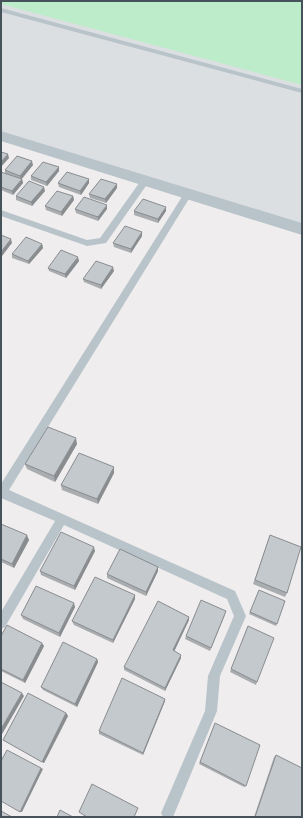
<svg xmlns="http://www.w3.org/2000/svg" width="303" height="818" viewBox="0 0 303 818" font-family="'Fira Sans Condensed',sans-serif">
	<rect width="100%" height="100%" fill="#f0edee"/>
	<!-- airport -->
	<path fill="#dcdfe2" d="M1,1H302V223L1,131Z"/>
	<!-- green -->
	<path fill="#bdecca" d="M1,1H302V85L1,4Z"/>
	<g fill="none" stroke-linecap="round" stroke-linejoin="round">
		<!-- lane -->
		<g fill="#b9c4ca" fill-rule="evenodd">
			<path d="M1,8L302,89V93L1,12Z"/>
			<path d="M145,178L148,179V183L106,243L87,246L1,216V210L87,240L100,238L142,179Z"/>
			<path d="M188,191L192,194L9,490L235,591L246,616L220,676L217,711L173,817H163L161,813L205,711L208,676L234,616L227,599L64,525L5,627L1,629V612L55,521L1,498V484L185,192Z"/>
		</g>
		<!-- street -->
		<path fill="#b9c4ca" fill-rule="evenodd" d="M1,131L302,223V235L1,141Z"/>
	</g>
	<!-- wall -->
	<g fill="#a9adb0">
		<path d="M33,165L21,179H22L23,183L13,195L1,190V172L5,174V170Z"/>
		<path d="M59,167V171L47,186L31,180V176Z"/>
		<path d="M89,179V183L81,195L59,187L58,183Z"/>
		<path d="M117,184V188L106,203L90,198L89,194Z"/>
		<path d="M45,191L32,206L16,200V196Z"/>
		<path d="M73,196L74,200L62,216L46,210L45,206Z"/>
		<path d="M75,209H107L98,221L76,213Z"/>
		<path d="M134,211H166L158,223L134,215Z"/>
		<path d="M142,232V236L131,253L114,247L113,243Z"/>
		<path d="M42,244L43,248L29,264L12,258V254Z"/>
		<path d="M79,261L66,278L49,271L48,268Z"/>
		<path d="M114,271L101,289L84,282L83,279Z"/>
		<path d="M77,444L55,482L27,469L25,464Z"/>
		<path d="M114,473L98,504L62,490L61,485Z"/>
		<path d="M1,524L29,540L14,568L1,562Z"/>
		<path d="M270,535L287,593L285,597L253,584Z"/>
		<path d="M95,551L75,590L41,575L40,571Z"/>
		<path d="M158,567V571L146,596L107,578V574Z"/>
		<path d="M259,590L277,624L276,626L249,614Z"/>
		<path d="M135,595V599L113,643L74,625L72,621Z"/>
		<path d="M75,607L60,637L23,619L21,615Z"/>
		<path d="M225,615L210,651L185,639L186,636Z"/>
		<path d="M189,617V620L174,651L181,655V658L165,691L124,670V667Z"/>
		<path d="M248,626L257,682L256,685L230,672Z"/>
		<path d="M1,636L44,646L25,683L1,671Z"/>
		<path d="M97,659L98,662L77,707L43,690L41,687Z"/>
		<path d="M165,699V701L143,755L99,734V731Z"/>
		<path d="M66,713L68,716L44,763L3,740Z"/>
		<path d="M215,723L246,786L244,787L199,764Z"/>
		<path d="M276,755L302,817H254L274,757Z"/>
	</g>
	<!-- shaded-wall -->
	<g fill="#898d90">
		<path d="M8,154L9,158L1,167V162Z"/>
		<path d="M32,161L33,165L21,180L20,176Z"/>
		<path d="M59,167V171L47,186L46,182Z"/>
		<path d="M22,179L23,183L13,195L12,191Z"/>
		<path d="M89,179V183L81,195L80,191Z"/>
		<path d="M117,184V188L106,203L105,199Z"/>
		<path d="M44,187L45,191L32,206L31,202Z"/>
		<path d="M73,196L74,200L62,216L61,212Z"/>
		<path d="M107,205V209L98,221V217Z"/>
		<path d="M166,207V211L158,223V219Z"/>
		<path d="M142,232V236L131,253V249Z"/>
		<path d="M11,239L12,243L2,256L1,252Z"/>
		<path d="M42,244L43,248L29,264L28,261Z"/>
		<path d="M78,257L79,261L66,278L65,274Z"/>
		<path d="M113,267L114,271L101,289V285Z"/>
		<path d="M76,438L77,444L55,482L54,476Z"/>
		<path d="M114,467V473L98,504L97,499Z"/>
		<path d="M27,535L29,540L14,568L12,564Z"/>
		<path d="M94,547L95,551L75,590L74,586Z"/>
		<path d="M158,567V571L146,596V592Z"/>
		<path d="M135,595V599L113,643V640Z"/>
		<path d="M74,603L75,607L60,637L59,633Z"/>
		<path d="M189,617V620L173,654V650Z"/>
		<path d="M42,643L44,646L25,683L23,680Z"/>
		<path d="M181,655V658L165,691V688Z"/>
		<path d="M97,659L98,662L77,707L75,704Z"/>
		<path d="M22,693L24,696L1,736V729Z"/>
		<path d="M165,699V701L143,755V753Z"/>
		<path d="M66,713L68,716L44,763L42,762Z"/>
		<path d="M41,768L43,769L22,812H20Z"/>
	</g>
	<!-- building -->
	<g fill="#c4c9cd" stroke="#898d90">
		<path d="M1,152L8,154L1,162Z"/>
		<path d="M17,156L32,161L20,176L5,170Z"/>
		<path d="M43,162L59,167L46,182L31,176Z"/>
		<path d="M1,172L22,179L12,191L1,187Z"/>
		<path d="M67,172L89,179L80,191L58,183Z"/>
		<path d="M101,179L117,184L105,199L89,194Z"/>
		<path d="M29,181L44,187L31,202L16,196Z"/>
		<path d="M57,191L73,196L61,212L45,206Z"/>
		<path d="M84,197L107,205L98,217L75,209Z"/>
		<path d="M143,199L166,207L158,219L134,211Z"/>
		<path d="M125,226L142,232L131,249L113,243Z"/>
		<path d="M1,235L11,239L1,252Z"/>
		<path d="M26,237L42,244L28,261L12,254Z"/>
		<path d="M61,250L78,257L65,274L48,268Z"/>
		<path d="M96,261L113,267L101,285L83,279Z"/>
		<path d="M48,427L76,438L54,476L25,464Z"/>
		<path d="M79,453L114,467L97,499L61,485Z"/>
		<path d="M1,524L27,535L12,564L1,559Z"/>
		<path d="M61,532L94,547L74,586L40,571Z"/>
		<path d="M270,535L301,547L287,593L255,580Z"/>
		<path d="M120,549L158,567L146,592L107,574Z"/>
		<path d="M95,577L135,595L113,640L72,621Z"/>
		<path d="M36,586L74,603L59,633L21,615Z"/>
		<path d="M259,590L285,601L277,624L250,612Z"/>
		<path d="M201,600L226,611L211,648L186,636Z"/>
		<path d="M158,601L189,617L173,650L181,655L165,688L124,667Z"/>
		<path d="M7,625L42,643L23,680L1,669V636Z"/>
		<path d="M248,626L274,638L257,682L231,669Z"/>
		<path d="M63,642L97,659L75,704L41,687Z"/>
		<path d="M122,678L165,699L143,753L99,731Z"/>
		<path d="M1,682L22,693L1,729Z"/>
		<path d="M28,693L66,713L42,762L3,740Z"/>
		<path d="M215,723L260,745L246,786L200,762Z"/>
		<path d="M7,750L41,768L20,812L1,801V761Z"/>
		<path d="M276,755L302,768V817H255Z"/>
		<path d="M92,784L138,808L134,817H87L79,812Z"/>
		<path d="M60,810L73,817H57Z"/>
		<path d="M1,811L12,817H1Z"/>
	</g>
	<!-- border -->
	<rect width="303" height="818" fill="none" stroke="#46535a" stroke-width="4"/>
</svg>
